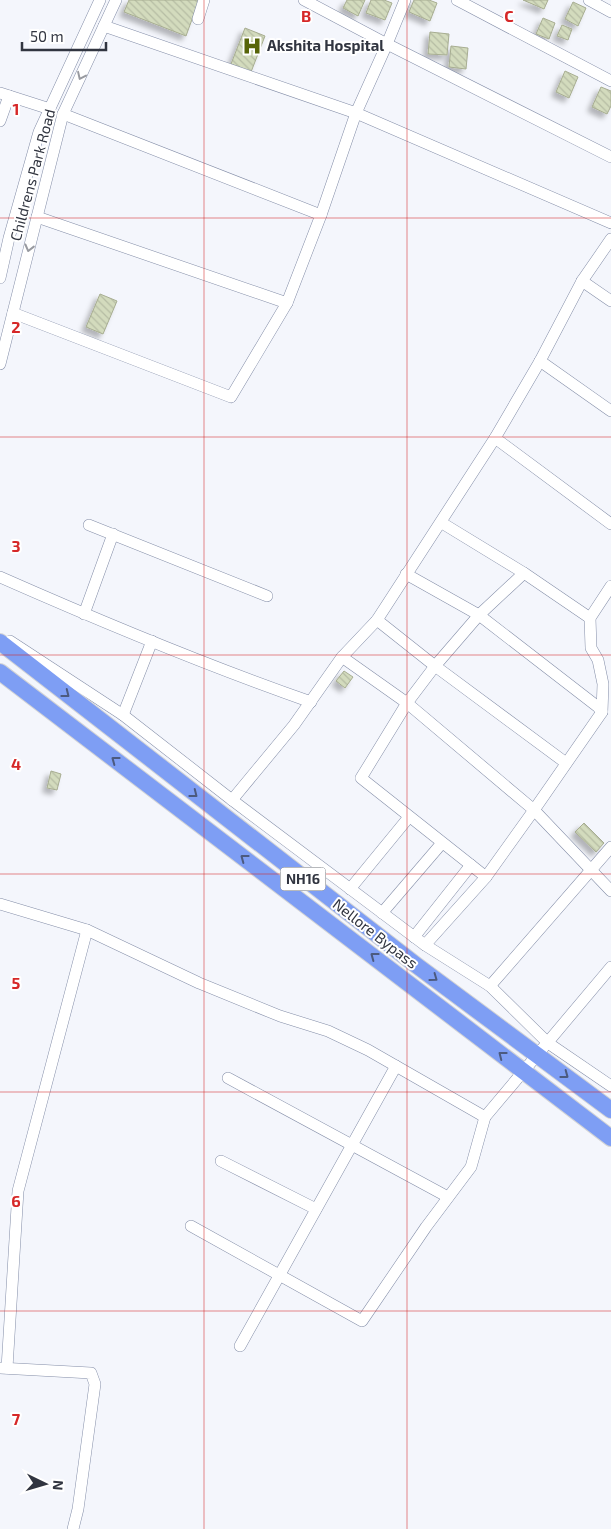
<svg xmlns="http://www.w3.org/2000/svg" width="611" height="1529" viewBox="0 0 611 1529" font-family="'Exo 2',sans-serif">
	<defs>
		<pattern id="building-back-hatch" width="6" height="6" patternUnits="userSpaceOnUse" patternTransform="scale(1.25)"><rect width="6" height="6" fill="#d3dbbd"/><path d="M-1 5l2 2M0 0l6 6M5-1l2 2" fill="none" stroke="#b6bda4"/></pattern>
		<filter id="shadow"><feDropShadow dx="-4.5" dy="4.5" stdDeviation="2.5" flood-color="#0004"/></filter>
	</defs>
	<rect width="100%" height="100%" fill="#f4f6fc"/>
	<!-- building -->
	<g fill="url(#building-back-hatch)" stroke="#a7ad91" filter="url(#shadow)">
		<path d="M129,0H199L186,36L124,12Z"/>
		<path d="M347,0H365L358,16L343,8Z"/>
		<path d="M371,0H384L392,3L385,20L366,13Z"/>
		<path d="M414,0H429L437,3L430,21L409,12Z"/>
		<path d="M523,0H548L544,9Z"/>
		<path d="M573,2L586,8L578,26L565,19Z"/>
		<path d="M543,18L555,23L549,39L536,34Z"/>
		<path d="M562,25L572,29L568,40L557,36Z"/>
		<path d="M245,28L265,36L251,72L231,64Z"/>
		<path d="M430,32L449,34L447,55L428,54Z"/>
		<path d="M451,46L468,48L466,69L449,67Z"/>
		<path d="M565,71L578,77L569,98L556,92Z"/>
		<path d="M601,87L611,91V106L607,114L592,107Z"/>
		<path d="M100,294L117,301L103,334L86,327Z"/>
		<path d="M344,671L353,677L345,688L336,681Z"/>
		<path d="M51,771L61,774L57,790L47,788Z"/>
		<path d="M584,823L604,843L596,852L575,832Z"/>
	</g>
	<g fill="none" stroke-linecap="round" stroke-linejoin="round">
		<!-- minor casing -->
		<g stroke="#848ea8" stroke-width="12">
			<g id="minor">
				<path d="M304,0L387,44L611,157"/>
				<path d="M457,0L611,81"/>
				<path d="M589,0L611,12"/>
				<path d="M198,19L204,0"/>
				<path d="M104,26L356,113L611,223"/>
				<path d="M0,93L50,109"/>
				<path d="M63,114L321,215"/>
				<path d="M0,121L9,96"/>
				<path d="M37,217L287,303L321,215L356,113L387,44L405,0"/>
				<path d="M0,278L9,238L39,132L100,0"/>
				<path d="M582,281L611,301"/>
				<path d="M13,313L231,397L287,303"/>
				<path d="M540,361L611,411"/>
				<path d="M0,364L63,114L116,0"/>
				<path d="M495,438L611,524"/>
				<path d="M442,523L524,573L590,618"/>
				<path d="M89,525L267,596"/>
				<path d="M406,574L479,615L598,707L602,712"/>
				<path d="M0,577C102,622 205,665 311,702"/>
				<path d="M611,586L590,618L591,648L598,660L603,684L602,712L534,810L611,891"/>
				<path d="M84,614L113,534"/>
				<path d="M377,620L435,666L566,763"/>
				<path d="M10,641L123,715L232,800L425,945L490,986L548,1043L611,1086"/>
				<path d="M342,657L407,703L534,810L486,877L425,945"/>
				<path d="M123,715L152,641"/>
				<path d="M232,800L294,725L342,657L377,620L495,438L540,361L582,281L611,239"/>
				<path d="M486,877L361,778L407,703L435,666L479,615L524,573"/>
				<path d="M350,889L409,817"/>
				<path d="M0,904L87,930L199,983L280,1016L328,1031L368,1050L485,1117"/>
				<path d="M382,913L442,843"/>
				<path d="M414,937L471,865"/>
				<path d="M490,986L611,847"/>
				<path d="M228,1078L448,1197"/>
				<path d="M221,1161L316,1209"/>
				<path d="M191,1226L362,1321L426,1227L471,1167L485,1117L611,967"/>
				<path d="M240,1346L396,1066"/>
				<path d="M0,1368L91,1373L95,1384L78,1509L73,1529"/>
				<path d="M7,1368L18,1191L87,930"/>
			</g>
		</g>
		<!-- highway casing -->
		<g stroke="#d2d3d5" stroke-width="18">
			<g id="highway">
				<path d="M0,642L416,965L611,1110"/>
				<path d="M0,672L611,1138"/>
			</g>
		</g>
		<!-- minor -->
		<use href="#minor" stroke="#fff" stroke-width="11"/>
		<!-- highway -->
		<use href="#highway" stroke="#7e9ef4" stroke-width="16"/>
	</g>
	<!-- one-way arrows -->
	<defs><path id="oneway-chevron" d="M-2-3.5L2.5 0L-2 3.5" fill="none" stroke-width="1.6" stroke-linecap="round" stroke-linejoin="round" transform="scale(1.25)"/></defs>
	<g stroke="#989aa0">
		<use href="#oneway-chevron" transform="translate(81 76) rotate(115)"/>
		<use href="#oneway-chevron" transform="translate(29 248) rotate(104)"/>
	</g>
	<g stroke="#4c5a7f">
		<use href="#oneway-chevron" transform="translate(66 694) rotate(38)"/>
		<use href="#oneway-chevron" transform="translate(115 760) rotate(-143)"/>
		<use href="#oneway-chevron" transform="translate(194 794) rotate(38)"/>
		<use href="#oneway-chevron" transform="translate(244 858) rotate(-143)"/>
		<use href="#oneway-chevron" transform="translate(374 956) rotate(-143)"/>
		<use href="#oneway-chevron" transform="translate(434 978) rotate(36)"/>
		<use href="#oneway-chevron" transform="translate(502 1055) rotate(-142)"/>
		<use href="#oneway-chevron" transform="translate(565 1075) rotate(37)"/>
	</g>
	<!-- grid -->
	<path fill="none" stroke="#d62828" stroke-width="1" stroke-opacity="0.55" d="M204,0V1529M407,0V1529M0,218H611M0,437H611M0,655H611M0,874H611M0,1092H611M0,1311H611"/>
	<!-- icons -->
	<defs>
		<g id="hospital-bare" transform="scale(1.5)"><path d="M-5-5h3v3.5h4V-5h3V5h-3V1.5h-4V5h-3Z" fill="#576408" stroke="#fff" stroke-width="2.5" paint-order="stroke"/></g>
	</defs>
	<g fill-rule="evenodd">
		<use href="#hospital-bare" x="252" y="46"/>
	</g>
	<g text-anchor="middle" stroke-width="4" stroke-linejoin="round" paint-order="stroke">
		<!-- shield labels -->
		<rect fill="#fff" stroke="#6f7279" stroke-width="1" x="280.5" y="867.5" width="45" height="23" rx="4"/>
		<g font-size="14" font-weight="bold" fill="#313540">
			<text x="303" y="884">NH16</text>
		</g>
		<!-- poi labels -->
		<g font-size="15" font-weight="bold" fill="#313540" stroke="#fff" text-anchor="start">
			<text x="267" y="51">Akshita Hospital</text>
		</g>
		<!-- street labels -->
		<g font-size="15" fill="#313540" stroke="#fff">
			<text transform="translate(33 175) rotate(-75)" y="5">Childrens Park Road</text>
			<text transform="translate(375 934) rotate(38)" y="5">Nellore Bypass</text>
		</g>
	</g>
	<g font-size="16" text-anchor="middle" font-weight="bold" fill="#d62828" stroke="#fff" stroke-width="4" stroke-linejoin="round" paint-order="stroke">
		<text x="306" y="22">B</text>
		<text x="509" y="22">C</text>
		<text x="16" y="115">1</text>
		<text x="16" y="333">2</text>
		<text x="16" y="552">3</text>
		<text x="16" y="770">4</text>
		<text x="16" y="989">5</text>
		<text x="16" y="1207">6</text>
		<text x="16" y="1425">7</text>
	</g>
	<!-- north arrow -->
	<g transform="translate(45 1484) rotate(95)" stroke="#ffffff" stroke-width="4" paint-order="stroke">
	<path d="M0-4L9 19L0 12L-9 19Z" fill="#313540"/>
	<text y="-8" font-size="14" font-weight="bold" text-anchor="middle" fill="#313540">N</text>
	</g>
	<!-- scale -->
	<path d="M22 42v8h84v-8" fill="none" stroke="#313540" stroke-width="2.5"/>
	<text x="30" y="42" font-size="15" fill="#313540" stroke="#ffffff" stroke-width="4" paint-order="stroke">50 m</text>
</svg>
